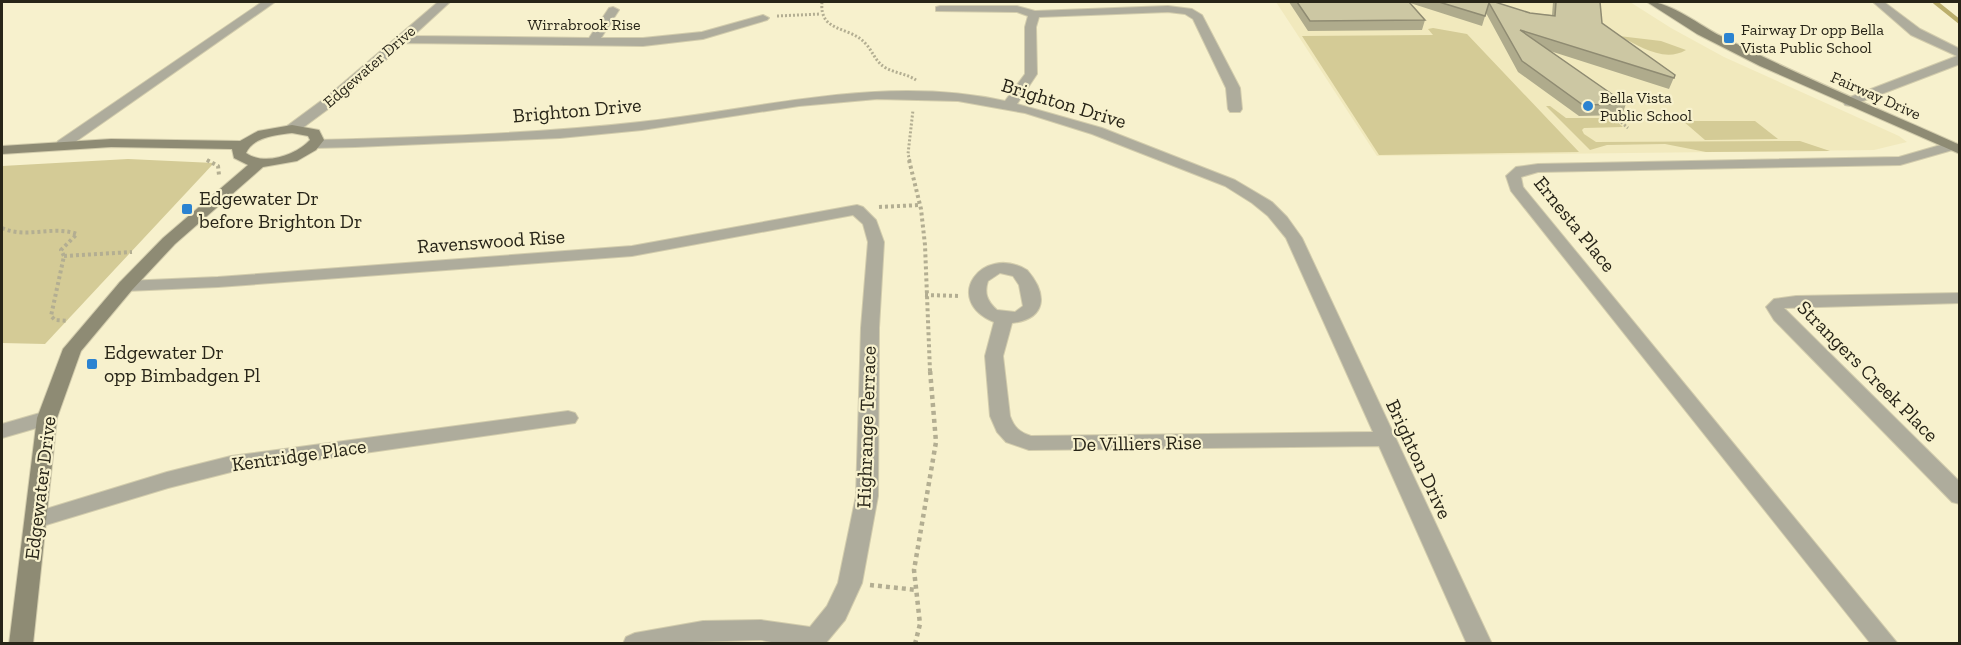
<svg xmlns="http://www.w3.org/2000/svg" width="1961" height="645" viewBox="0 0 1961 645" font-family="'Zilla Slab',serif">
	<rect width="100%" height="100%" fill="#f7f1cd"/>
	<!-- built -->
	<path fill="#f1e9bd" d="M1276,2H1630L1671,28L1724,57L1899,136L1907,142L1874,150L1377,156Z"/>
	<!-- green -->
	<g fill="#d4cb96">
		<path d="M1433,28L1467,34L1579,152L1379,155L1302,36L1433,35L1428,29Z"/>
		<path d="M1619,36L1661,41L1686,50C1664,63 1640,46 1619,36Z"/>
		<path d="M1546,106H1550L1566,118H1613L1623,127L1584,128L1582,130L1584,134L1596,142L1800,141L1830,151L1706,152L1665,144L1607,145L1590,150Z"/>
		<path d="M1683,121H1755L1778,139L1705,140Z"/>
		<path d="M128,159L214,163L45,344L2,343V166Z"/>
	</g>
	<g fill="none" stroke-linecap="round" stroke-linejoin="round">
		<!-- stream -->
		<path stroke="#bbaf6c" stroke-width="4.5" d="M1935,2L1960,22"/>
		<!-- street casing -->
		<g stroke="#d2ccac" stroke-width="2">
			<g id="street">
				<path d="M262,2H275L68,147H58L56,144L58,141Z"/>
				<path d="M438,2H450L413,36L589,38L609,8L613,7L619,10L601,38H643L702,32L763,15L769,18L767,20L703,39L643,46L405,43L339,101L297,132H287L285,129L287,126L329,95Z"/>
				<path d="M1873,2H1884L1920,29L1960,49V64L1850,106L1845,105L1843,102L1845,99L1957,56L1911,35Z"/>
				<path d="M940,6H1017L1035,11L1168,6L1192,9L1202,15L1240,88L1242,109L1240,112H1230L1228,109L1226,88L1193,19L1185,14L1168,12L1039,17L1036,27L1037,74L1017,104L1102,128L1235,180L1272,202L1287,217L1302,238L1492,644H1467L1379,446L1029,450L1006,442L997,432L990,416L985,356L994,322C941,300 982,243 1027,270C1048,294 1047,319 1012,323L1003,356L1010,416C1014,427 1019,432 1031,436L1373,432L1286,238L1268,216L1252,203L1225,186L1092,134L1025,113L958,101L877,99L799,106L642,130L560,138L355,147L314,148L307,144L314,140C423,137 532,134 640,122C762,109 883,74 1005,101L1025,74V27L1028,16L1017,12L936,11V7ZM1000,273L1013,276L1019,285L1023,306L1015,312L997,310C987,301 984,293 988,281Z"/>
				<path d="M1951,142L1958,146L1956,149L1900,165L1538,172L1521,177L1523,187L1898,644H1871L1511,191L1506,176L1516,167L1538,164L1899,157Z"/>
				<path d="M857,205L863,207L876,220L884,242L879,328L878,496L862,583L845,620L825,644H782L761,640L623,644L626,637L635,633L703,621L761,620L810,627L827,606L838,583L856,496L861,328L868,242L863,224L853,215L632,256L218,287L126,291L120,290L117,286L120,282L126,281L218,277L632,246Z"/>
				<path d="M1960,293V303L1784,308L1960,482V504L1952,502L1774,320L1766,307L1774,299L1796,296Z"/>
				<path d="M47,411L54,413L57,418L54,423L2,438V424Z"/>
				<path d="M568,411L575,413L578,418L575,423L231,472L168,488L36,528L28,526L25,520L28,514L36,512L167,472L231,456Z"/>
			</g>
		</g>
		<!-- secondary casing -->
		<g stroke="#d2ccac" stroke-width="2">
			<g id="secondary">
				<path d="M1647,2C1668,0 1701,26 1721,36C1799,76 1880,109 1960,145V154L1760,66L1697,34Z"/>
				<path d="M292,125L319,130L324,140L316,150L297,161L263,167L175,244L132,290L81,351L57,418L33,644H9L37,418L63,349L120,282L163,238L248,165L234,158L232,149L111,147L2,154V146L111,139L240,141L258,131ZM292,133L308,136L310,140C296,155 265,166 246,153C253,137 276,135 292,133Z"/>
			</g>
		</g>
		<!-- path-far2 -->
		<g stroke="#b3ae92" stroke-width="3" stroke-dasharray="2 2" stroke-linecap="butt">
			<path d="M822,2C819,33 850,26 865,43C873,51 875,62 886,68C895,73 907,74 916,80"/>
			<path d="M777,16L821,14"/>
			<path d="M1615,117L1628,128"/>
			<path d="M207,160L209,161"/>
			<path d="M910,161L908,154L913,110"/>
		</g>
		<!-- path-far1 -->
		<g stroke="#b3ae92" stroke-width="4" stroke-dasharray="3 3" stroke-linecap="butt">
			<path d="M207,160L218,166L219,175"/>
			<path d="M909,160L921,209L925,245L930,371"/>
			<path d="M879,207L920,205"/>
			<path d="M2,228C27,239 52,225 77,234L61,250L64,256L51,316L55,320L68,321"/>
			<path d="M64,256L132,252"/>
			<path d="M925,295L960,296"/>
		</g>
		<!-- path -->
		<g stroke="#b3ae92" stroke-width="4.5" stroke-dasharray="4 4" stroke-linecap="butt">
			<path d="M870,585L917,590"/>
			<path d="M915,644L920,624L914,570L936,442L930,370"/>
		</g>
		<!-- street -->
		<use href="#street" fill="#aeac9c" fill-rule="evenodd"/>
		<!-- secondary -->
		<use href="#secondary" fill="#8e8b74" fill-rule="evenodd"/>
	</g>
	<!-- wall -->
	<path fill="#afab8c" d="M1289,2H1495L1530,13L1552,15L1553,2H1600L1602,23L1675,75L1669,89L1550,51L1626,104L1622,115L1579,116L1518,72L1486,13L1482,26L1410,3L1425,20L1422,30L1308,31Z"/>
	<!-- building -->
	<g fill="#ccc7a3" stroke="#8f8b72" stroke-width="1.5">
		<path d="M1297,2H1409L1425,20L1310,21Z"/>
		<path d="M1439,2H1495L1530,13L1555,16L1556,2H1600L1602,23L1675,75L1674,78L1520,30L1626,104L1583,105L1522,61L1489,3L1485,16Z"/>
	</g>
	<!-- markers -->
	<g fill="#2b83d1" stroke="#f7f1cd" stroke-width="2">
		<rect x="1723" y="32" width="12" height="12" rx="3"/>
		<circle cx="1588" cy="106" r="6"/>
		<rect x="181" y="203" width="12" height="12" rx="3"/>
		<rect x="86" y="358" width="12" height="12" rx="3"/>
	</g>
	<g text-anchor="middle" stroke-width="4.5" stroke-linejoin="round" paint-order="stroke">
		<!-- far-street labels -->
		<g font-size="16" fill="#282518" stroke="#f7f1cd">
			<text x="584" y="30">Wirrabrook Rise</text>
			<text transform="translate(369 66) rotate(-41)" y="6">Edgewater Drive</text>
			<text transform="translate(1876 95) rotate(24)" y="6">Fairway Drive</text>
		</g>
		<!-- far-poi labels -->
		<g font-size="16" fill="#282518" stroke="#f7f1cd" text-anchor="start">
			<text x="1741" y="35">Fairway Dr opp Bella<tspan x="1741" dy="18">Vista Public School</tspan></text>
			<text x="1600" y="103">Bella Vista<tspan x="1600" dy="18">Public School</tspan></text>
		</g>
		<!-- street labels -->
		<g font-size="20" fill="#282518" stroke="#f7f1cd">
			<text transform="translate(1064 103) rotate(17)" y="7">Brighton Drive</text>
			<text transform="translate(577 110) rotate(-5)" y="7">Brighton Drive</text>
			<text transform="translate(1575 224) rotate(51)" y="7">Ernesta Place</text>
			<text transform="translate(491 241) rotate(-4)" y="7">Ravenswood Rise</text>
			<text transform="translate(1868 371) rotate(45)" y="7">Strangers Creek Place</text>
			<text transform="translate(866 427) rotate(-88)" y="7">Highrange Terrace</text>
			<text transform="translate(1137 443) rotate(-1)" y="7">De Villiers Rise</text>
			<text transform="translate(299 455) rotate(-8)" y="7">Kentridge Place</text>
			<text transform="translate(1419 459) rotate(65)" y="7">Brighton Drive</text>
			<text transform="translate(40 488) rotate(-83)" y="7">Edgewater Drive</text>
		</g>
		<!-- poi labels -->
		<g font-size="20" fill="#282518" stroke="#f7f1cd" text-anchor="start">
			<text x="199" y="205">Edgewater Dr<tspan x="199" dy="23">before Brighton Dr</tspan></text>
			<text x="104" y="359">Edgewater Dr<tspan x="104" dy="23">opp Bimbadgen Pl</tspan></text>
		</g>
	</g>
	<!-- border -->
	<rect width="1961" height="645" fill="none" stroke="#282518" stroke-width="6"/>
</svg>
